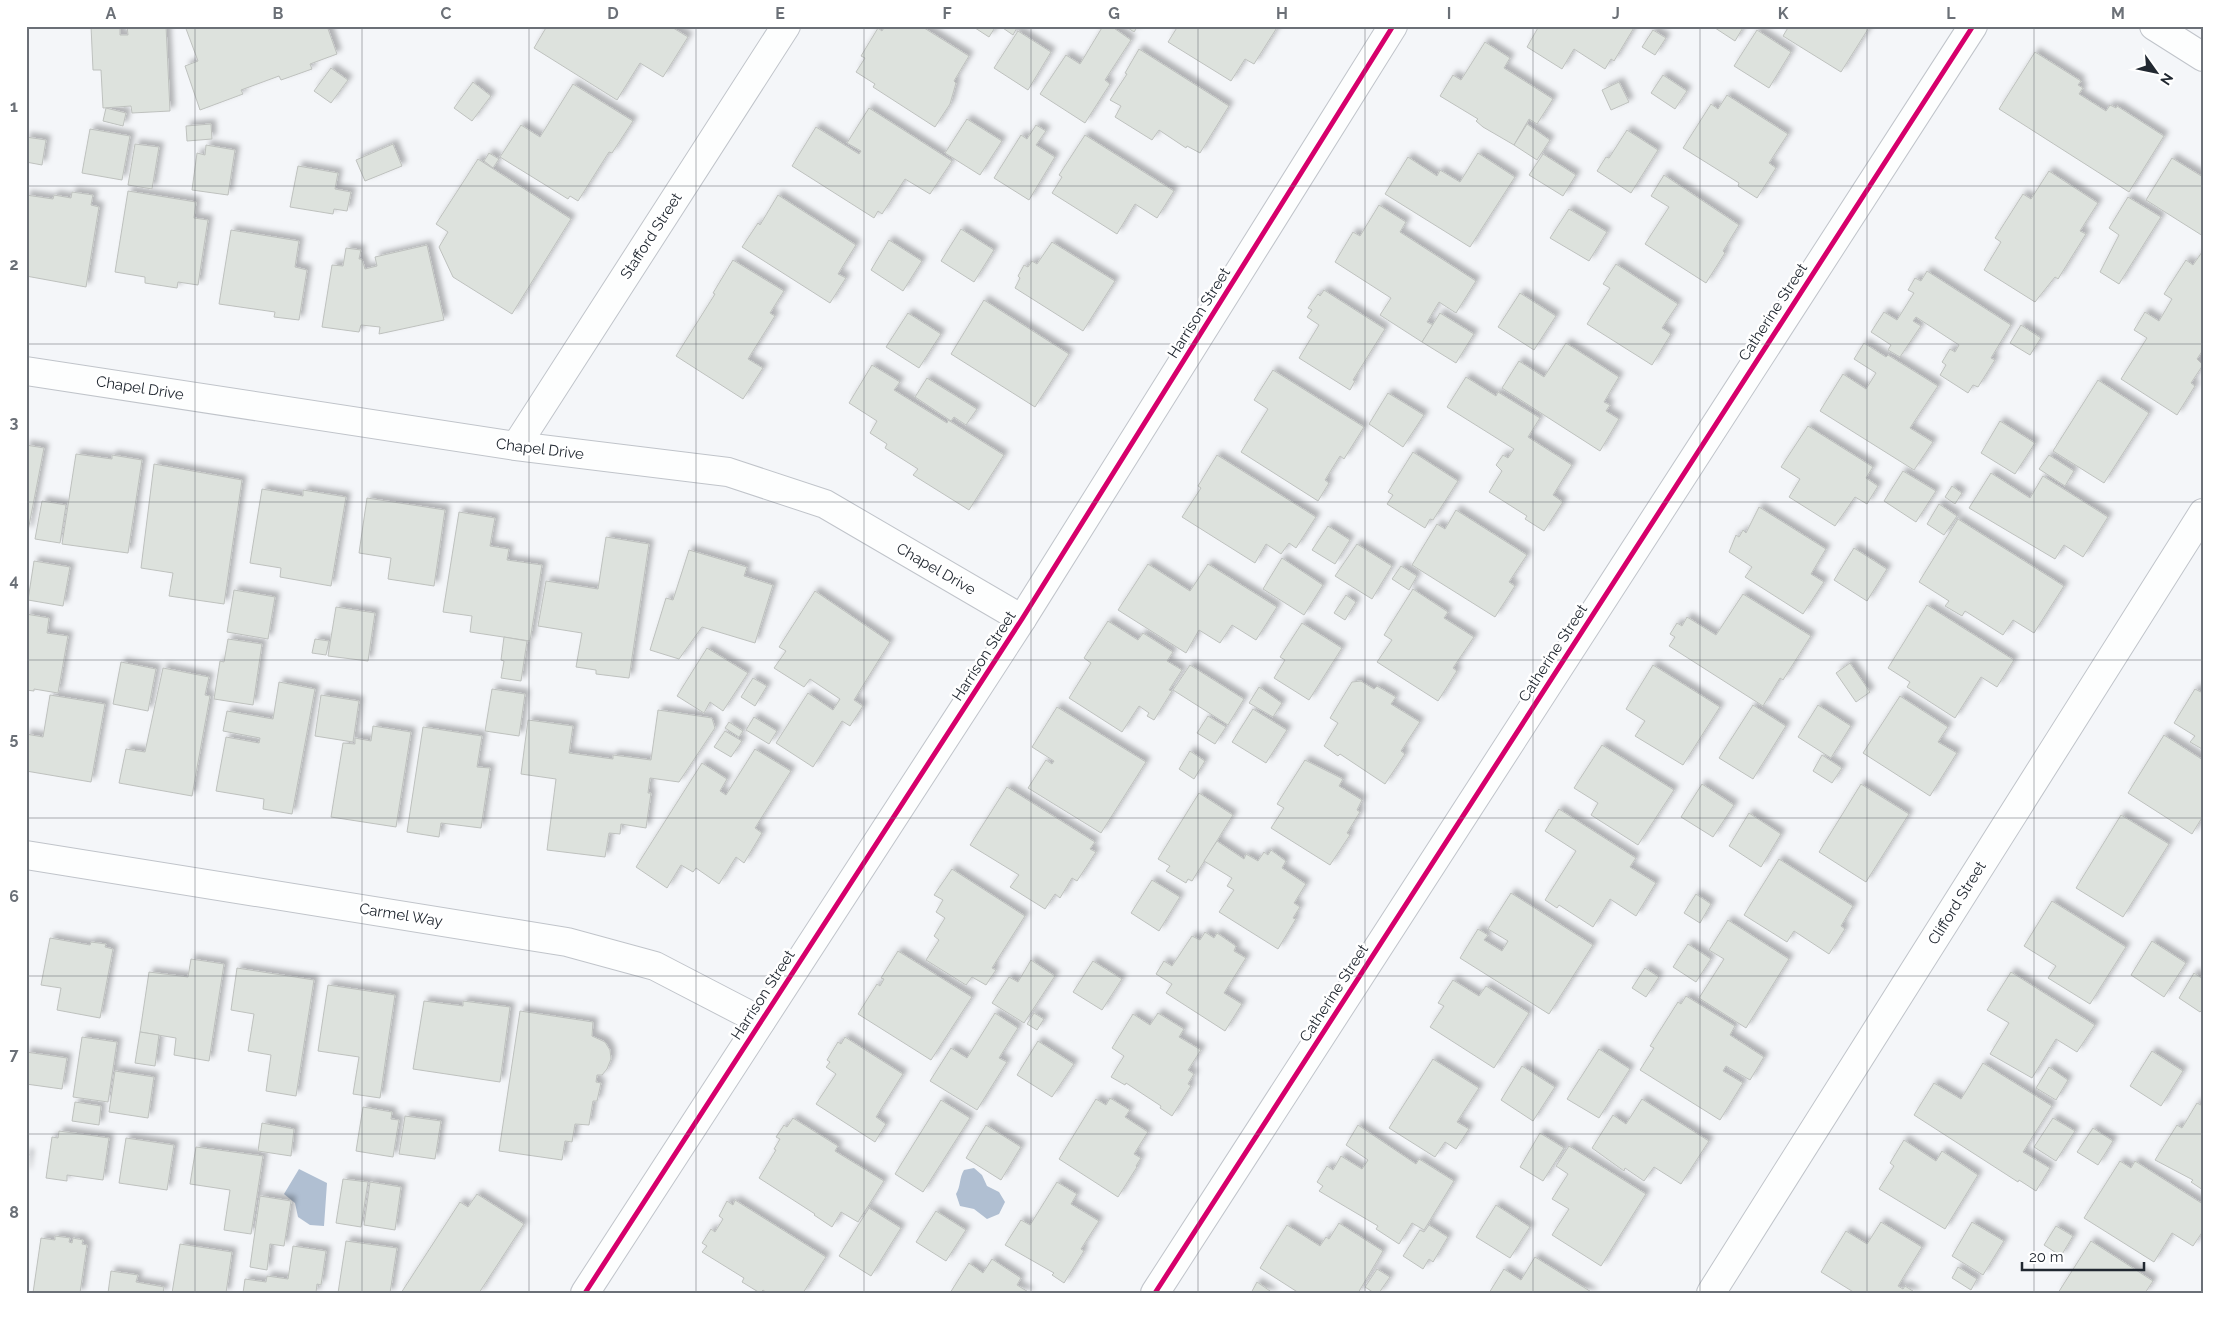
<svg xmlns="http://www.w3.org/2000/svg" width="2229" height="1319" viewBox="0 0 2229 1319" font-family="Raleway,sans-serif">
	<defs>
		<filter id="shadow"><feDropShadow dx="4.5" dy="-4.5" stdDeviation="2.5" flood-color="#0004"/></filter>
	</defs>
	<rect width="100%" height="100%" fill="#f4f6f9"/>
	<!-- water -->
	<g fill="#b0bfd2">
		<path d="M974,1168L982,1175L987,1186L999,1192L1005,1202L999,1214L987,1219L974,1209L960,1206L956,1194C961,1186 959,1178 964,1170Z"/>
		<path d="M299,1169L327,1183L324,1226L310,1225L298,1217L295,1203L284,1194Z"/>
	</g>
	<!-- building -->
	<g fill="#dde2dd" stroke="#bec1be" filter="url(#shadow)">
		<path d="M91,26H120V35H128L127,26H166L170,111L132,113L131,106L103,108L101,70H93Z"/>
		<path d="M185,26H327L337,54L310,64L312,69L281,80L279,76L241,90L243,94L200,110L185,66L198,61Z"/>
		<path d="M547,26H670L688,37L663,77L640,63L617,100L534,48Z"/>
		<path d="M885,26H921L969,56L954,81L956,83L950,104L935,127L873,87L875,84L856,72L865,58L861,56L878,28L882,31Z"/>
		<path d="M972,26H996L989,37Z"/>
		<path d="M1000,26H1018L1013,35Z"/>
		<path d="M1103,26H1111L1131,40L1105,80L1110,84L1085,123L1040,94L1066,55L1080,64Z"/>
		<path d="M1125,26H1138L1134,32Z"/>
		<path d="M1178,26H1278L1254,64L1245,59L1231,81L1168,42Z"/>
		<path d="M1539,26H1635L1614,61L1611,59L1605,69L1574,49L1562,69L1527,47Z"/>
		<path d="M1712,26H1744L1735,41Z"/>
		<path d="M1789,26H1870L1841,72L1783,36Z"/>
		<path d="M1653,30L1666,38L1655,55L1642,47Z"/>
		<path d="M1757,30L1791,52L1769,88L1734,66Z"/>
		<path d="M1018,31L1051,52L1028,90L994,68Z"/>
		<path d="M1485,42L1510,58L1504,68L1553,99L1537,124L1529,119L1514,145L1483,127L1476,121L1478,119L1440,96L1453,75L1461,80Z"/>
		<path d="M1139,49L1229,106L1200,153L1187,146L1186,148L1159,130L1152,140L1115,117L1121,106L1110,100L1127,74L1125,73Z"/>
		<path d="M2035,52L2081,81L2078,85L2083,88L2079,94L2106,111L2110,105L2116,108L2117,106L2164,136L2129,192L1999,109Z"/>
		<path d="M331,68L348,80L331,103L314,91Z"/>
		<path d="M1663,75L1687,91L1675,109L1651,93Z"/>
		<path d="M473,82L491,96L472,121L454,108Z"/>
		<path d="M1619,82L1629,102L1611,110L1602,90Z"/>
		<path d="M573,84L633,121L612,153L609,152L578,201L570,196L568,199L500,157L521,125L540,137Z"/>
		<path d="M1727,95L1788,134L1769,163L1776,168L1757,198L1738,186L1739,183L1683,148L1711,104L1718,109Z"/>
		<path d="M106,108L126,113L123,126L103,121Z"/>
		<path d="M869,108L952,161L930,194L905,179L882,214L878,211L874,218L792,166L816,127L859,154L861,151L847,143Z"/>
		<path d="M967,119L1002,141L980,175L945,153Z"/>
		<path d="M211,124L212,139L187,141L186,126Z"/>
		<path d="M1527,124L1550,140L1537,160L1514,145Z"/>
		<path d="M1036,125L1046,131L1036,145L1055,157L1029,200L994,178L1021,135L1027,139Z"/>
		<path d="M90,129L130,136L122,180L82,173Z"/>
		<path d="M1627,130L1658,150L1631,193L1597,171L1606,157L1609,158Z"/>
		<path d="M1085,135L1174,191L1157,218L1135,204L1117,234L1052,193L1062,177L1059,175Z"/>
		<path d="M26,137L46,140L42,165L26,162Z"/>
		<path d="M135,144L159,147L152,189L128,185Z"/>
		<path d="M393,144L402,166L365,181L356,160Z"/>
		<path d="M206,145L235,150L228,195L192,190L197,153L205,155Z"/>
		<path d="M489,153L499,159L493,168L484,161Z"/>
		<path d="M1478,153L1515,177L1470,247L1385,194L1408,157L1437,176L1440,170L1460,182Z"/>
		<path d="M1543,154L1576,175L1563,196L1529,175Z"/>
		<path d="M2172,158L2203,177V236L2146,200Z"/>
		<path d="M478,159L571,219L512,314L453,277L439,247L448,232L436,224Z"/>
		<path d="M298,166L338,173L335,189L351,192L347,211L334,209L333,214L290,207Z"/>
		<path d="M2049,171L2098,203L2080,231L2086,234L2058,279L2055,277L2035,302L1984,270L2001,242L1995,238L2023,194L2031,199Z"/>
		<path d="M1664,175L1739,225L1723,251L1725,253L1706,283L1645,244L1669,207L1651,196Z"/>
		<path d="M128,191L196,202L194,218L208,220L198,285L178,282L177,288L145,283V277L115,272Z"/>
		<path d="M72,192L93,195L91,205L99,207L86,287L26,276V195L53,199L54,195L71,198Z"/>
		<path d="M778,195L856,245L838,274L846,278L830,303L742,247L758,223L760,225Z"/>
		<path d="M2128,197L2161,217L2119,284L2100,272L2119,235L2109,228Z"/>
		<path d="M1379,205L1406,222L1400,232L1476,281L1456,313L1439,302L1427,322L1433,325L1422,342L1380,315L1391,298L1335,262L1353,232L1360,236Z"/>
		<path d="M1569,209L1607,232L1589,261L1550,238Z"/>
		<path d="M961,229L994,250L974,282L941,261Z"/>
		<path d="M231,230L299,241L295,267L307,270L299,320L274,317L275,312L219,304Z"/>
		<path d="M889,240L922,261L903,291L871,270Z"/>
		<path d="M1052,242L1115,281L1083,331L1015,288L1020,278L1018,276L1024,265L1028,267L1032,261L1037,264Z"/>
		<path d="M427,245L444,320L379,334L380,327L361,325L359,332L322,327L332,265L343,266L346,248L361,250L359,259H362L365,269L377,266L375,257Z"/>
		<path d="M2202,252L2203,350L2197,359L2203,365L2191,383L2195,386L2177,415L2121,379L2147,338L2134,330L2145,312L2159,321L2172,299L2164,294L2186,260L2193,265Z"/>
		<path d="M733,260L784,291L770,313L775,316L748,359L763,368L743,399L676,356L715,294L713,293Z"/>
		<path d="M1616,264L1678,304L1662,328L1671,334L1652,365L1587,324L1610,288L1603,284Z"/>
		<path d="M1927,271L2011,325L1991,358L1995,360L1978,387L1973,385L1968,393L1940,375L1946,365L1942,362L1950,349L1955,352L1959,345L1916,317L1913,321L1921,326L1900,357L1888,350L1891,345L1871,332L1884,312L1897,320L1914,293L1908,290L1915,278L1921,281Z"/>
		<path d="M1324,290L1385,329L1353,380L1355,381L1350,390L1299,358L1319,325L1307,317L1312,310L1308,308L1318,294L1320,296Z"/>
		<path d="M1520,293L1556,316L1534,350L1498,327Z"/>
		<path d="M984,300L1069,354L1035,407L951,354Z"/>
		<path d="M908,313L941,334L919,368L886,347Z"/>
		<path d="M1440,313L1474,334L1456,363L1422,342Z"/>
		<path d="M2021,325L2041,338L2030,355L2010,343Z"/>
		<path d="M1566,343L1619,377L1604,402L1610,405L1606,411L1619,419L1600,451L1502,388L1519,361L1544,377Z"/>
		<path d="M1864,343L1886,357L1888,355L1938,386L1910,428L1933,442L1914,470L1820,411L1843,374L1866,389L1876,373L1854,359Z"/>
		<path d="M872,365L900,382L894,390L947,423L948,420L1004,455L969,510L913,475L918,469L885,448L887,444L870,433L877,421L849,403Z"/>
		<path d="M1273,370L1364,427L1344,459L1340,456L1325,480L1329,483L1318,501L1241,452L1268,409L1254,400Z"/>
		<path d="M1466,377L1496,396L1498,392L1540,418L1528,437L1572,465L1553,495L1563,502L1544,531L1525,519L1527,516L1489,492L1502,471L1496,465L1503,455L1508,458L1514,449L1447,407Z"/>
		<path d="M927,378L977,409L966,425L954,417L951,421L915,397Z"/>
		<path d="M2098,380L2149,413L2104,483L2053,451Z"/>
		<path d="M1388,393L1424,415L1403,447L1369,424Z"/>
		<path d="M2000,421L2035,443L2015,474L1981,453Z"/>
		<path d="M1808,426L1873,467L1866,478L1878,486L1867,504L1855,497L1835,526L1789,497L1800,479L1781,467Z"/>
		<path d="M26,445L44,448L28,531H26Z"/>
		<path d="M1413,452L1458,481L1433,520L1430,519L1425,528L1387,504L1393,495L1388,492Z"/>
		<path d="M76,454L112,459V455L142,460L128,553L62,544Z"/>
		<path d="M1217,455L1316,517L1296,548L1289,543L1281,554L1266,544L1255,563L1182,517L1201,488L1198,486Z"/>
		<path d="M2049,455L2074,471L2065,486L2039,469Z"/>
		<path d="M154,464L242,480L224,604L169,596L173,573L141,568Z"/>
		<path d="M1903,471L1936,491L1916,522L1884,501Z"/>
		<path d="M1991,473L2030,498L2043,476L2108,517L2083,557L2064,545L2055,559L1969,508Z"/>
		<path d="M1952,486L1962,493L1955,504L1945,497Z"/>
		<path d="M262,489L303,496V490L346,497L331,586L280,577L281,568L250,563Z"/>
		<path d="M367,498L445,510L434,586L388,579L391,558L359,553Z"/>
		<path d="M42,501L66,505L60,543L35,539Z"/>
		<path d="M1939,504L1957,516L1944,535L1927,524Z"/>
		<path d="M1759,507L1826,549L1811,574L1824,582L1803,614L1745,577L1752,567L1729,552L1736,535L1739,537L1743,530L1746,533Z"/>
		<path d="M1456,510L1527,555L1509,582L1515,586L1495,617L1412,565L1437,524L1445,529Z"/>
		<path d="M459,512L495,518L490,546L509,549L507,560L542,565L530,641L470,632L472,616L443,612Z"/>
		<path d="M1958,519L2064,586L2034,633L2013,620L2003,635L1965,611L1962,616L1945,606L1949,601L1919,582Z"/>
		<path d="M1328,526L1350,540L1335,564L1312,550Z"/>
		<path d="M606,537L649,544L629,678L596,674V670L576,667L582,633L538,626L546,581L598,589Z"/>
		<path d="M1357,544L1392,566L1372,599L1335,576Z"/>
		<path d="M1854,548L1887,569L1867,601L1834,580Z"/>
		<path d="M689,550L747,567L744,576L773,585L755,643L702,627L679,659L650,650L666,598L673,600Z"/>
		<path d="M1282,558L1323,585L1304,615L1263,589Z"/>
		<path d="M34,561L70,567L63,606L28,600Z"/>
		<path d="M1148,564L1190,591L1208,564L1277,607L1256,640L1232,625L1220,643L1199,630L1186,653L1118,610Z"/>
		<path d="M1401,566L1417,576L1409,590L1392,579Z"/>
		<path d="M1413,589L1448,612L1444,618L1474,637L1453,668L1457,671L1438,701L1377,662L1392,640L1384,635Z"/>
		<path d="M234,590L275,597L268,639L227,632Z"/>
		<path d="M815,591L890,642L854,700L863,706L850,726L842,721L813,767L776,743L808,693L833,710L840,699L810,679L804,687L774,668L786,651L779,647Z"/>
		<path d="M1743,594L1811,636L1783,680L1780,678L1763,706L1669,646L1675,637L1670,634L1677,623L1682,626L1687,617L1716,635Z"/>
		<path d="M1346,595L1356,602L1345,620L1334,613Z"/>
		<path d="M1927,605L2014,660L1997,687L1981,677L1955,718L1907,687L1910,682L1888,668Z"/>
		<path d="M336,607L375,613L368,661L328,656Z"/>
		<path d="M26,614L49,618L47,633L68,636L58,693L34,689V691L26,690Z"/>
		<path d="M1108,621L1138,640L1143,633L1173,652L1167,661L1182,670L1169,690L1172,691L1154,720L1147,716L1149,713L1139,706L1122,732L1069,698L1091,663L1084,658Z"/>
		<path d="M1302,623L1342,648L1309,700L1274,678L1285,660L1280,657Z"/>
		<path d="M504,637L527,641L521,681L501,678L504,661L501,660Z"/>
		<path d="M228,639L262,644L253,705L214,699L220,661L224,662Z"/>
		<path d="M315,639L329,641L326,655L312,653Z"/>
		<path d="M707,648L748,673L723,711L710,702L704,713L677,696Z"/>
		<path d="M121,662L156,669L148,711L113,704Z"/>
		<path d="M1850,663L1870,692L1856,702L1836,673Z"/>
		<path d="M1190,665L1244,699L1228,725L1173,690Z"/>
		<path d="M1653,665L1720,707L1683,765L1635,736L1645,721L1626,709Z"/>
		<path d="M163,668L209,677L205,695L210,696L192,796L119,783L126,749L145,752Z"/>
		<path d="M753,678L767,686L755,706L741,697Z"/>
		<path d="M1361,681L1374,689L1377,686L1396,697L1391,704L1420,722L1401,751L1405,754L1385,784L1340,754L1338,756L1324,746L1338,723L1330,718L1352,682Z"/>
		<path d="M279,682L315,689L292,814L263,809L264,799L216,791L226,737L259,743L260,738L223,731L227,711L273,719Z"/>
		<path d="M1259,687L1282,703L1273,717L1249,703Z"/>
		<path d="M492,689L525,694L519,736L485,731Z"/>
		<path d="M2195,689L2203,693L2202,749L2190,742L2195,736L2174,723Z"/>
		<path d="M50,695L105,704L91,782L26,771V734L43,737Z"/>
		<path d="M321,695L359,701L353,742L315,736Z"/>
		<path d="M1900,696L1948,727L1938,742L1957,753L1930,796L1863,753Z"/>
		<path d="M1753,705L1786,726L1753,779L1719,758Z"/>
		<path d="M1818,705L1851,726L1831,758L1798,737Z"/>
		<path d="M1057,707L1146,762L1101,833L1028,788L1046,760L1052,764L1054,761L1032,747Z"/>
		<path d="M1253,709L1287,730L1266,763L1232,742Z"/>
		<path d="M658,710L712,718L715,728L679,782L650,778L648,793H651L646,828L621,824L620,834L609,833L605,857L547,850L556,779L521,774L528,720L573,726L569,753L613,759V755L651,760Z"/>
		<path d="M1208,716L1226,727L1215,744L1197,733Z"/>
		<path d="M754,717L777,731L769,744L746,730Z"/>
		<path d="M729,722L743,731L739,737L725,728Z"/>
		<path d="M373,726L411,732L396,827L331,817L343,743L355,744V738L371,741Z"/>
		<path d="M423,727L482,736L477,767L490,768L481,828L441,823L439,837L407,832Z"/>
		<path d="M725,731L742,741L731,757L714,747Z"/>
		<path d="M2164,735L2203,760V816L2192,834L2128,793Z"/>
		<path d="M1602,745L1674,790L1638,845L1591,815L1598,803L1574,788Z"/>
		<path d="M755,749L791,771L755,828L762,833L744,863L736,857L719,884L696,868L693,872L681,865L667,888L636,867L702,763L727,779L720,791L726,795Z"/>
		<path d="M1190,751L1205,761L1194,779L1179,769Z"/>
		<path d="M1822,755L1842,768L1832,783L1813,771Z"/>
		<path d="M1305,760L1343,779L1339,786L1362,800L1357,810L1360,812L1347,833L1350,835L1330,865L1271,828L1284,808L1277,804Z"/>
		<path d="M1702,784L1734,805L1713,837L1681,817Z"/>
		<path d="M1861,784L1909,814L1866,882L1819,852Z"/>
		<path d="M1007,787L1095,842L1090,849L1096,852L1077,881L1072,878L1060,898L1055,894L1045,909L1010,887L1019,875L970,845Z"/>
		<path d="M1199,793L1233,815L1192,881L1188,879L1186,883L1166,871L1170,866L1158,859Z"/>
		<path d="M1559,809L1636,858L1630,867L1656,883L1636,916L1610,899L1593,927L1559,905L1557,908L1545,900L1576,851L1545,831Z"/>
		<path d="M1749,813L1781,834L1761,867L1729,846Z"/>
		<path d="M2121,815L2169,844L2123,917L2076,888Z"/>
		<path d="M1217,841L1244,859L1246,854L1258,861L1264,852L1268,855L1271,850L1286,861L1282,868L1306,884L1294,903L1300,907L1293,918L1296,919L1278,949L1219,912L1234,890L1227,886L1232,878L1204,861Z"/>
		<path d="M1779,859L1853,906L1841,926L1845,929L1829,954L1794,931L1787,942L1744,915Z"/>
		<path d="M952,869L1025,916L992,968L996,970L986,985L972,977L966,985L926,960L939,940L934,936L945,918L936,912L943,900L934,895Z"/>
		<path d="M1152,880L1180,897L1159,931L1131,913Z"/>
		<path d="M1511,893L1593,945L1549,1014L1460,958L1478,929L1488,935L1484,940L1502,951L1508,941L1488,929Z"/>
		<path d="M1696,894L1711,904L1700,923L1684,913Z"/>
		<path d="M2052,901L2126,947L2090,1004L2048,978L2056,966L2024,946Z"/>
		<path d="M1728,920L1789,959L1746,1028L1699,998L1724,959L1709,950Z"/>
		<path d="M1205,932L1214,938L1217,933L1236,946L1234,951L1246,958L1224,993L1242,1004L1225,1031L1166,993L1172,984L1156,974L1164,961L1172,966L1192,936L1200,940Z"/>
		<path d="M50,938L90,945L91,942L106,944L105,947L113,949L100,1018L57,1010L61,988L41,985Z"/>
		<path d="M2152,941L2186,963L2164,997L2131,975Z"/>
		<path d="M1688,944L1711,959L1696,982L1673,967Z"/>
		<path d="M898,951L972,997L931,1060L858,1014L877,984L880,986L884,979L881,978Z"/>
		<path d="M191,959L224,964L209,1061L174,1055L176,1038L140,1032L149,972L188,977Z"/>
		<path d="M1031,960L1055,976L1024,1023L992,1003L1009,977L1018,982Z"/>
		<path d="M1093,961L1122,979L1102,1010L1073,992Z"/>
		<path d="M237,968L314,980L296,1096L266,1091L271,1055L248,1051L254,1014L231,1010Z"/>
		<path d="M1645,968L1659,977L1646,997L1632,988Z"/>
		<path d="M2011,972L2095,1025L2077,1052L2056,1039L2032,1078L1990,1054L2009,1023L1987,1010Z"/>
		<path d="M2194,973L2203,979V1009L2200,1012L2179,998Z"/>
		<path d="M1453,980L1479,996L1486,986L1529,1013L1494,1068L1430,1027L1444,1006L1438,1003Z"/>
		<path d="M328,985L395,995L380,1098L353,1094L359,1057L318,1051Z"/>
		<path d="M1686,996L1735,1026L1730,1035L1764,1057L1750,1080L1726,1066L1723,1071L1743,1083L1720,1120L1640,1070L1654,1048L1650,1046L1678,1002L1681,1004Z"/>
		<path d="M424,1001L463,1006V1001L510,1007L500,1082L413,1069Z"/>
		<path d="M520,1011L593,1022L592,1036L605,1042L610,1050L611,1059L607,1069L602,1075H597L596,1082L601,1083L597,1101H593L589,1125L575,1124L572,1142L565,1141L562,1160L499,1151Z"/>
		<path d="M995,1013L1018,1028L999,1058L1007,1062L977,1110L930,1081L951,1048L967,1058Z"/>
		<path d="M1034,1013L1044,1019L1037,1030L1027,1024Z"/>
		<path d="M1158,1013L1184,1029L1179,1037L1201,1050L1188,1070L1194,1074L1188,1084L1191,1086L1172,1116L1160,1108L1161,1106L1126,1083L1125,1085L1111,1077L1124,1056L1112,1048L1133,1014L1150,1025Z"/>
		<path d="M140,1032L159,1035L155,1066L135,1063Z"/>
		<path d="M82,1037L117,1042L108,1102L73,1097Z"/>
		<path d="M845,1037L903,1074L876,1117L886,1124L875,1142L816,1104L836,1074L826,1067L830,1062L827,1060L838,1042L841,1044Z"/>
		<path d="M1038,1041L1074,1064L1052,1097L1017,1075Z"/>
		<path d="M1599,1049L1630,1069L1599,1118L1567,1099Z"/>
		<path d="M2152,1051L2183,1071L2161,1106L2130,1086Z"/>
		<path d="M26,1052L67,1058L62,1089L26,1084Z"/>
		<path d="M1433,1059L1479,1088L1457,1122L1469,1129L1456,1149L1445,1142L1435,1157L1389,1128Z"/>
		<path d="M1983,1063L2052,1106L2023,1152L2050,1168L2036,1191L2019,1180L2018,1182L1914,1115L1934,1083L1961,1099Z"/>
		<path d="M1522,1066L1555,1087L1533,1121L1501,1100Z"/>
		<path d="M2049,1067L2068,1080L2056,1100L2036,1088Z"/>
		<path d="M115,1071L154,1077L148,1118L109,1112Z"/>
		<path d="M1110,1098L1130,1110L1125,1117L1148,1132L1134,1154L1141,1158L1136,1166L1137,1167L1118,1197L1059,1159L1096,1099L1106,1105Z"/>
		<path d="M1642,1099L1709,1141L1681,1184L1654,1167L1644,1181L1625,1168L1624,1171L1592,1148L1613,1115L1626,1124Z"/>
		<path d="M941,1100L970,1118L923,1192L895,1174Z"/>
		<path d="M75,1102L101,1106L99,1125L72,1121Z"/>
		<path d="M2197,1103L2203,1106V1190L2191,1182L2193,1180L2155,1160L2177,1125L2182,1128Z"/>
		<path d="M363,1107L392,1112L391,1119L399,1120L393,1157L356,1151Z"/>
		<path d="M405,1116L441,1121L435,1159L399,1154Z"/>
		<path d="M793,1118L838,1146L835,1151L884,1181L858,1222L841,1212L832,1227L814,1215L815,1214L759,1178L776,1150L774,1149L780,1139L776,1137L784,1125L787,1127Z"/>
		<path d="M2053,1118L2075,1131L2056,1161L2034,1147Z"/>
		<path d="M262,1123L294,1129L291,1156L258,1151Z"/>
		<path d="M986,1125L1021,1147L1001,1180L966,1158Z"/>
		<path d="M1358,1125L1416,1164L1419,1159L1454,1181L1424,1230L1412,1223L1399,1244L1376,1229L1378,1226L1319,1191L1323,1186L1317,1182L1327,1166L1333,1170L1341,1156L1362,1169L1368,1160L1346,1145Z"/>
		<path d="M2093,1128L2113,1141L2098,1165L2077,1152Z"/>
		<path d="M59,1131L109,1138L103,1180L67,1175V1181L46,1178L52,1137L58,1138Z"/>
		<path d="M1540,1133L1564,1148L1543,1181L1520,1167Z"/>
		<path d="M126,1138L174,1145L167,1190L119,1183Z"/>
		<path d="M1904,1140L1936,1161L1942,1151L1978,1175L1945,1229L1879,1189L1894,1166L1890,1163Z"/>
		<path d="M1569,1146L1646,1194L1601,1266L1552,1235L1569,1209L1552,1199L1568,1174L1556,1166Z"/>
		<path d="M196,1147L263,1156L251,1234L224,1230L230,1190L190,1184Z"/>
		<path d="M26,1153L29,1154L26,1173Z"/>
		<path d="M2120,1161L2131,1168L2135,1161L2203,1204V1231L2193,1246L2172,1233L2154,1262L2084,1218Z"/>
		<path d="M343,1179L368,1182L361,1227L336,1223Z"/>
		<path d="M370,1182L401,1187L395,1230L364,1225Z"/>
		<path d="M1057,1182L1077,1194L1071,1204L1099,1221L1081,1249L1084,1251L1064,1283L1052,1275L1054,1273L1005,1245L1021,1220L1030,1225Z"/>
		<path d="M477,1194L524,1224L479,1293H401L460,1202L468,1207Z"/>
		<path d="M260,1196L291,1201L284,1246L270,1244L267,1270L250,1267Z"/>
		<path d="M735,1200L826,1257L803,1293H767L763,1290L760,1293L742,1282L744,1278L702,1252L707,1246L702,1243L711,1229L715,1232L723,1219L719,1216L727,1201L733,1205Z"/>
		<path d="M1496,1205L1530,1227L1510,1258L1476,1237Z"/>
		<path d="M869,1208L901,1228L871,1276L839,1256Z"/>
		<path d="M936,1211L966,1230L946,1261L916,1242Z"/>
		<path d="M1881,1222L1922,1247L1898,1286L1903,1289L1905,1286L1916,1293H1855L1821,1272L1846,1231L1867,1244Z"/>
		<path d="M1972,1222L2004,1241L1983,1275L1952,1256Z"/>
		<path d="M1339,1223L1383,1251L1358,1293H1299L1260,1268L1287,1225L1320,1246L1326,1237L1329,1239Z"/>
		<path d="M1429,1225L1448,1237L1433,1262L1429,1259L1423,1269L1403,1256L1420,1230L1424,1232Z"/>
		<path d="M2056,1226L2073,1236L2061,1256L2044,1245Z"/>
		<path d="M55,1236L70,1238L69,1242L72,1243L73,1238L83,1240L82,1244L87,1245L80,1293H33L41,1238L55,1240Z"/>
		<path d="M346,1241L397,1248L390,1293H338Z"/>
		<path d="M2091,1241L2153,1281L2145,1293H2058Z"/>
		<path d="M180,1244L232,1252L226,1293H172Z"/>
		<path d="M293,1246L326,1251L321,1285L317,1284L316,1293H243L245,1279L266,1282L267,1276L288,1279Z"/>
		<path d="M1535,1257L1593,1293H1489L1504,1269L1521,1280Z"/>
		<path d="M992,1259L1021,1278L1017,1285L1030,1293H950L969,1263L983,1273Z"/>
		<path d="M1958,1267L1977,1279L1971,1290L1952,1278Z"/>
		<path d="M1377,1269L1390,1277L1379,1293H1374L1365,1287Z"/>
		<path d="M111,1271L138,1275L136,1282L164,1287L163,1293H108Z"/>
		<path d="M1257,1282L1273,1293H1251Z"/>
	</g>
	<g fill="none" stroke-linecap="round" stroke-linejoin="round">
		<!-- street casing -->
		<g stroke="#c0c4ca" stroke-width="30">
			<g id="street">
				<path d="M26,371L516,446L728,472L825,504L1022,619"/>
				<path d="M516,446L786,26"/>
				<path d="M26,855L567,942L655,966L761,1021"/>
				<path d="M585,1293L1022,619L1393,26"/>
				<path d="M1155,1293L1973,26"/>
				<path d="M1711,1293L2203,513"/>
			</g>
		</g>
		<!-- secondary casing -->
		<g stroke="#c0c4ca" stroke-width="30">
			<path id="secondary" d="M2154,26L2203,57"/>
		</g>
		<!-- street -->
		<use href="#street" stroke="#fdfefe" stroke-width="28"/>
		<!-- secondary -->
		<use href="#secondary" stroke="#fdfefe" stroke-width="28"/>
		<!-- cycleway casing -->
		<g stroke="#fff" stroke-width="8">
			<g id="cycleway">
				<path d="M585,1293L1022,619L1393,26"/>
				<path d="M1155,1293L1973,26"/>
			</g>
		</g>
		<!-- cycleway -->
		<use href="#cycleway" stroke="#d6006c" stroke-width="5"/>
	</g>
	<!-- grid -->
	<path fill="none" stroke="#6b7077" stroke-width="1" stroke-opacity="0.55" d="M195,26V1293M362,26V1293M529,26V1293M696,26V1293M864,26V1293M1031,26V1293M1198,26V1293M1365,26V1293M1533,26V1293M1700,26V1293M1867,26V1293M2034,26V1293M26,186H2203M26,344H2203M26,502H2203M26,660H2203M26,818H2203M26,976H2203M26,1134H2203"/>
	<g text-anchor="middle" stroke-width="5" stroke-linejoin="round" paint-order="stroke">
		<!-- street labels -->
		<g font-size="15" fill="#212831" stroke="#fff">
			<text transform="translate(651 236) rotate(-57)" y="5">Stafford Street</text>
			<text transform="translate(1773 312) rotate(-57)" y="5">Catherine Street</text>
			<text transform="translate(1199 313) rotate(-58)" y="5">Harrison Street</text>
			<text transform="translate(140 388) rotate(9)" y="5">Chapel Drive</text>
			<text transform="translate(540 449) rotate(7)" y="5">Chapel Drive</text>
			<text transform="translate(936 569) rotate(30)" y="5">Chapel Drive</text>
			<text transform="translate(1553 653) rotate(-57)" y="5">Catherine Street</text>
			<text transform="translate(984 656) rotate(-57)" y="5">Harrison Street</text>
			<text transform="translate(1957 903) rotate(-58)" y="5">Clifford Street</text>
			<text transform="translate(401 915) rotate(9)" y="5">Carmel Way</text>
			<text transform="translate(1334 993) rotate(-57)" y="5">Catherine Street</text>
			<text transform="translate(763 995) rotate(-57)" y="5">Harrison Street</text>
		</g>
	</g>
	<!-- border -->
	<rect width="2229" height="1319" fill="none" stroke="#ffffff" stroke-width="55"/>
	<!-- north arrow -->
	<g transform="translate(2156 72) rotate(123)" stroke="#ffffff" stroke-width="4" paint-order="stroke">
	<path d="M0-4L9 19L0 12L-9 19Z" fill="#212831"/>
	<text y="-8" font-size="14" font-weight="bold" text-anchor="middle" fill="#212831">N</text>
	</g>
	<!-- scale -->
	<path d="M2022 1262v8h122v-8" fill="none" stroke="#212831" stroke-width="2.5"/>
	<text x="2029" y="1262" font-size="15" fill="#212831" stroke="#ffffff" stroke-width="4" paint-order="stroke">20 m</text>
	<rect x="28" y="28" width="2174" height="1264" fill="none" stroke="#6b7077" stroke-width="2"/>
	<g font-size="16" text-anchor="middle" font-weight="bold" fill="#6b7077">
		<text x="111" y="19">A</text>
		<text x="278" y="19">B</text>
		<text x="446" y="19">C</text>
		<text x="613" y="19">D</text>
		<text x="780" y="19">E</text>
		<text x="947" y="19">F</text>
		<text x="1114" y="19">G</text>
		<text x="1282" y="19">H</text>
		<text x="1449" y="19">I</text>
		<text x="1616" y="19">J</text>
		<text x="1783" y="19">K</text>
		<text x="1951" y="19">L</text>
		<text x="2118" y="19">M</text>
		<text x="14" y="112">1</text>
		<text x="14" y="270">2</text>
		<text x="14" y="428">3</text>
		<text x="14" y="586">4</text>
		<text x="14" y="744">5</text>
		<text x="14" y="902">6</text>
		<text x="14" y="1060">7</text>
		<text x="14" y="1218">8</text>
	</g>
</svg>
